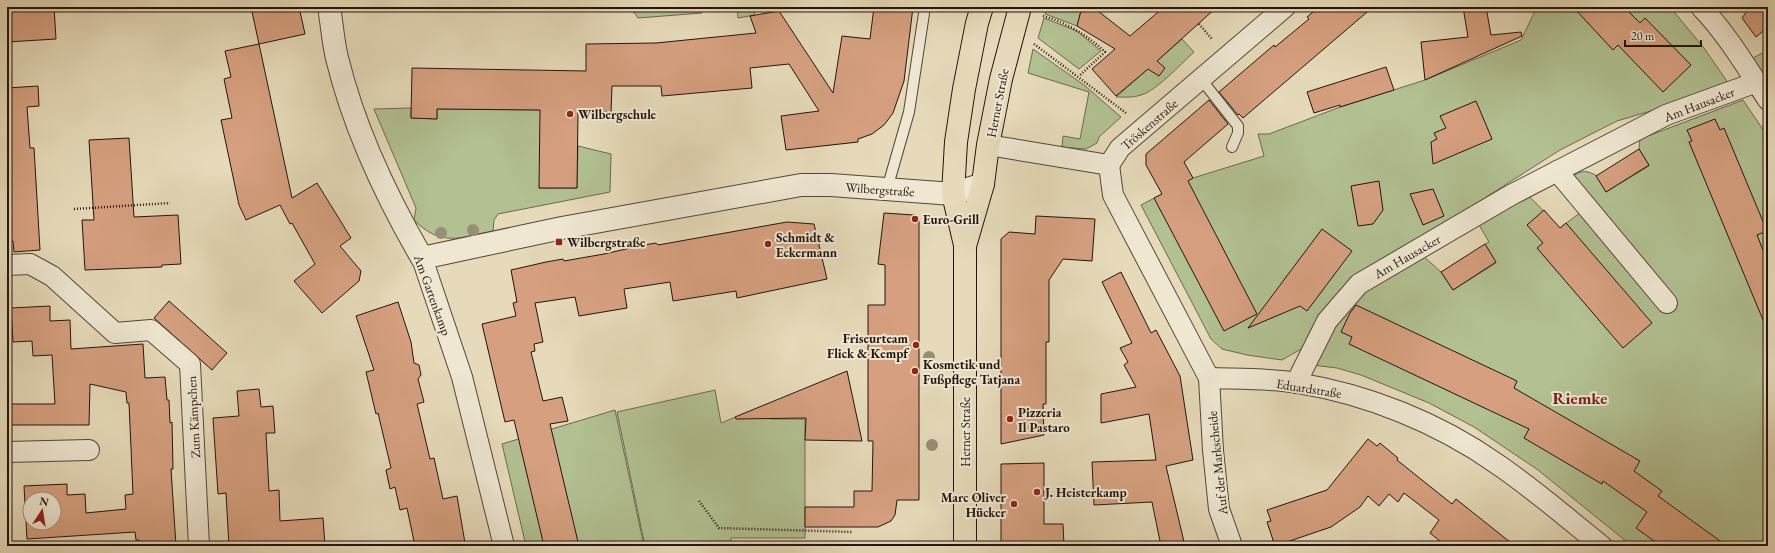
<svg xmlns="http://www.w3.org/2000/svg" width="1775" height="553" viewBox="0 0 1775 553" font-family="'EB Garamond',serif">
	<rect width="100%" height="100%" fill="#e6daba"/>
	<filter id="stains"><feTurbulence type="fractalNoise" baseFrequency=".005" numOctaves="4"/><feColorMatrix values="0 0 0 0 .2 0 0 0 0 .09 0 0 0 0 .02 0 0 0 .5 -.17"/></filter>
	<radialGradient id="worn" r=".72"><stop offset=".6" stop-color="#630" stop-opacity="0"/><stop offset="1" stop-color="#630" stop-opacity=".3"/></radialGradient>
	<!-- green -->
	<g fill="#b2c092" stroke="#6b6a50">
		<path d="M630,7H699L702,13L638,18Z"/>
		<path d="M737,7H753L755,15L738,18Z"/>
		<path d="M1047,7H1082L1077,26L1045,14Z"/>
		<path d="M1537,7H1670L1704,48L1731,87L1617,121L1560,150L1381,264L1303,348L1282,360L1247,355L1222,349L1211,339L1141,205L1193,178L1264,156L1258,134H1269L1340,107L1425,80L1521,40Z"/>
		<path d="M1044,18L1077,31L1101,51L1079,69L1038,38Z"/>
		<path d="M1182,39L1194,52C1181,64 1156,91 1141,95C1132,98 1124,97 1116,97Z"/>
		<path d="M1033,49L1084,85L1121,117L1099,137L1097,143L1086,149L1062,147L1063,136L1080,139L1089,92L1028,73Z"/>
		<path d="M1768,50V81L1753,58Z"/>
		<path d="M1743,100L1762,128L1768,140V546H1632L1538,470L1474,427L1429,403L1361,375L1337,368L1312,365L1344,311L1359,295L1421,254L1441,272L1453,290L1496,263L1485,244L1489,242L1476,220L1525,192L1560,228L1581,212L1668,313L1675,308L1570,180C1576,171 1586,169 1595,175C1600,179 1603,187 1606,192L1649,166L1639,149L1640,139Z"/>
		<path d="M411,108V118L437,119V109L548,110L539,188H577L578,146L611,154L610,192L498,214L494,220L493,231C459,238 441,247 414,220L416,208L374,109Z"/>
		<path d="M715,390L721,423L768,404L771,419H805V538H731V546H645L617,412Z"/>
		<path d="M615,410L644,546H526L502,444Z"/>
	</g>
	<!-- building -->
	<g fill="#d6a080" stroke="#24140e" fill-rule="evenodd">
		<path d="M7,7H54L56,39L7,42Z"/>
		<path d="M251,7H299L305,34L259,44Z"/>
		<path d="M874,7H913L904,81L893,113L884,125L872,134L858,139V142L786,150L781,116L819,111L789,64L750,68L752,88L662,96L661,86H612L611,112H578L577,188H539L540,110L437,109V119L411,118L412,68L586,71V44L656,43L756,33L750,16L779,11L833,93L842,36L870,39Z"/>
		<path d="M1082,7H1091L1098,11L1130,36L1164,7H1217L1157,61L1165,68L1159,76L1148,69L1116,96L1092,69L1115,49L1077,26Z"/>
		<path d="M1319,7H1373L1243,118L1239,114L1238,115L1219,92L1274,45L1275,47L1309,19L1307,17Z"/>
		<path d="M1463,7H1486L1491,35L1521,32L1522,36L1425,80L1421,42L1468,37Z"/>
		<path d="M1573,7H1624L1640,23L1645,18L1691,65L1663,92L1618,45L1613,50Z"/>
		<path d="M1750,7H1768V27L1756,37L1742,18Z"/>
		<path d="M259,44L292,198L317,183L351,238L340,246L361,271L359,281L322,313L294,281L315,264L292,223L290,224L280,205L246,220L239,205L221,120L232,118L224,79L231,77L225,51Z"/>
		<path d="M1386,67L1394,90L1340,107V105L1314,113L1307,92Z"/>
		<path d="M38,86L39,106L27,107L30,148H34L40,250L14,252L13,241H7V88Z"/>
		<path d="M1209,100L1228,124L1184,162L1193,178L1188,181L1257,314L1224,331L1154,198L1162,194L1146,165V154Z"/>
		<path d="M1476,101L1492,139L1433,164L1431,142L1437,139L1434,133L1446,128L1440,116Z"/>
		<path d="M1715,119L1720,130L1724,128L1767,231L1757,235L1768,263V332L1689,142L1692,141L1687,130Z"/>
		<path d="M129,138L134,217L178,215L181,264L162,265V267L85,270L82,220H94L89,140Z"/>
		<path d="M1639,149L1649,165L1606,192L1596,176Z"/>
		<path d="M1379,181L1383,210L1373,224L1358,226L1351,186Z"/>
		<path d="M1433,189L1444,216L1423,225L1410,194Z"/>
		<path d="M1544,210L1560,228L1566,223L1652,323L1623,348L1537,248L1543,243L1527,225Z"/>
		<path d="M884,213L914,215L919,221V500H897L895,515L891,521L878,527H805V507H854V491H872L873,441H868V305H885V265L878,264Z"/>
		<path d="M1036,216L1095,219L1092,261L1063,259L1049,280V342H1046V404H1043L1044,435L1001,444V239L1009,232L1035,234Z"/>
		<path d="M787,222L814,224L827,279L737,298L736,291L673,301L670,282L624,289L627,308L579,316L575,297L535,303L543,342L534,344L535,351L531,352L543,401L562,397L568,421L550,424L579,546H544L514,420L505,422L482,324L516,316L513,303L517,302L511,270L546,262L563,259L564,261L604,254L639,246L656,243L658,245Z"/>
		<path d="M1322,229L1352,251L1307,311L1300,306L1248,328Z"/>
		<path d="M1485,244L1496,262L1453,290L1441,272Z"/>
		<path d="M1121,272L1151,333L1156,330L1180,376L1193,460L1166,466L1185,546H1161L1152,502L1094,505L1092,462L1156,460L1149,414L1101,423V394L1136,387L1124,365L1128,362L1120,348L1132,343L1102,282Z"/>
		<path d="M169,301L227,353L212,370L154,318Z"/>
		<path d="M398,302L411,342L414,363L419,365L421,375L418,379L424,402L417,404L430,459L434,458L443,499L457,496L465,543L452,546H415L407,508L400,510L395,487L390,489L386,470L391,468L378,413L376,414L366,372L374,370L356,316Z"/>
		<path d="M1356,305L1517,381L1514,388L1640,461L1634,471L1662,491L1658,496L1727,546H1661L1636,528L1647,512L1603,481L1602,484L1524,438L1529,429L1349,344L1352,337L1341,332L1350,313Z"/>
		<path d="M50,306V321L70,320L71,349L143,344L145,378L165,377L167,400H169L170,423L172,422L173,469H171L176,546H140L139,540H136L135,532L27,539L24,486L67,484V495L85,494L86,513L126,509L125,495L133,494L129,403H127L126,392L90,384L89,425H7V404H55L52,355L33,356L32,341L13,342L11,308ZM30,499H54V523H30Z"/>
		<path d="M847,371L862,441L805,440L806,418L736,419L735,417Z"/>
		<path d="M259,389L261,407L273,406L275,433H266L269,491L279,490L280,521L323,518L325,546H229L226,493L218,494L213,418L239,416L237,391Z"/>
		<path d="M1368,439L1377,446L1380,443L1398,458L1397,460L1452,504L1456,499L1515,546H1446L1430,533L1439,520L1404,493L1398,502L1389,494L1379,506L1368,496L1360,507L1331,527L1275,546L1267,522L1271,521L1267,510L1327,490Z"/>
		<path d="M1044,463V524H1063L1064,546H1001V464Z"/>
	</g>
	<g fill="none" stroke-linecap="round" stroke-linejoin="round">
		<!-- service casing -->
		<g stroke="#544639" stroke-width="12">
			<g id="service">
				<path d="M1201,79L1238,126V133L1232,147"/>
				<path d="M887,189L909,112L925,7"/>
			</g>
		</g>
		<!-- minor casing -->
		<g stroke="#544639" stroke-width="22">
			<g id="minor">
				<path d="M1701,7C1727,34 1747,68 1768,100"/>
				<path d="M988,145L1109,165"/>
				<path d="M1109,165L1113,195L1209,378L1213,450L1219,509L1232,546"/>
				<path d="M1109,165L1120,148L1285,7"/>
				<path d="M1557,171L1667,303"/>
				<path d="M422,258L462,377L504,546"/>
				<path d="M7,265L30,264L52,276L115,333L151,330L190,364L199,546"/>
				<path d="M1209,378C1238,379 1268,378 1297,383C1367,394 1439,423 1497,464C1534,489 1568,519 1602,546"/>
				<path d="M1296,383L1327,321L1359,284L1511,195L1666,115L1757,82"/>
				<path d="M7,452L89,450"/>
			</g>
		</g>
		<!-- tertiary casing -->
		<g stroke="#544639" stroke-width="24">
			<path id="tertiary" d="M329,7C332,24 333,42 337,58C354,128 386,196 422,258L562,228L801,185H831L953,194L983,184"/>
		</g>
		<!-- primary casing -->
		<g stroke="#24140e" stroke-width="24">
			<g id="primary">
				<path d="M965,245L953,194L956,142L964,89L977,23L982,7"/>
				<path d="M965,546V246L983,184L988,145L1001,79L1020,7"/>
			</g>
		</g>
		<!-- path -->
		<g stroke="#24140e" stroke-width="2.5" stroke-dasharray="1 2" stroke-linecap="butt">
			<path d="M1043,16C1067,23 1087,35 1105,52L1079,76"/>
			<path d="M1199,24L1212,39"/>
			<path d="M1034,44L1126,113"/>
			<path d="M74,209L170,203"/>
			<path d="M699,501L719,528L852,532"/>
		</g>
		<!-- service -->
		<use href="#service" stroke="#efe7d2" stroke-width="10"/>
		<!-- minor -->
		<use href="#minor" stroke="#efe7d2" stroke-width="20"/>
		<!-- tertiary -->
		<use href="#tertiary" stroke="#efe7d2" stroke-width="22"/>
		<!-- primary -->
		<use href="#primary" stroke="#e6daba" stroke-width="22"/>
	</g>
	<!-- trees -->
	<g fill="#978e75">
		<circle cx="473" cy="230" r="6"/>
		<circle cx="441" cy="233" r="6"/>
		<circle cx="929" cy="357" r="6"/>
		<circle cx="932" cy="445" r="6"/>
	</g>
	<!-- markers -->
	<g fill="#8f2418" stroke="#efe7d2" stroke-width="1.5">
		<circle cx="570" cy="114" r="4"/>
		<circle cx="915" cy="219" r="4"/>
		<rect x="555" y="238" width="8" height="8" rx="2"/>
		<circle cx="768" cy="244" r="4"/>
		<circle cx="916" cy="345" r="4"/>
		<circle cx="915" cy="371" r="4"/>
		<circle cx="1010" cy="419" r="4"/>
		<circle cx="1037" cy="492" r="4"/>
		<circle cx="1014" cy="504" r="4"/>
	</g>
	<g text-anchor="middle" stroke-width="4" stroke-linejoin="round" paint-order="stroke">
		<!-- street labels -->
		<g font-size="13" fill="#24140e" stroke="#efe7d2">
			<text transform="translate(997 103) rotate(-79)" y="5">Herner Straße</text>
			<text transform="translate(1699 104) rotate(-21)" y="5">Am Hausacker</text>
			<text transform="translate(1149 124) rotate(-41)" y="5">Tröskenstraße</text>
			<text transform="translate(880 189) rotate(4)" y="5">Wilbergstraße</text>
			<text transform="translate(1407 256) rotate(-30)" y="5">Am Hausacker</text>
			<text transform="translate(433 295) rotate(70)" y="5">Am Gartenkamp</text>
			<text transform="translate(1309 388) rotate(9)" y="5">Eduardstraße</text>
			<text transform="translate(193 417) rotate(-93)" y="5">Zum Kämpchen</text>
			<text transform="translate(965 432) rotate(-90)" y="5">Herner Straße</text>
			<text transform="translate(1217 463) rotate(-96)" y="5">Auf der Markscheide</text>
		</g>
		<!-- poi labels -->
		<g font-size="13" font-weight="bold" fill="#24140e" stroke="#efe7d2" text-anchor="start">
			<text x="578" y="119">Wilbergschule</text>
			<text x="923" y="224">Euro-Grill</text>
			<text x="776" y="242">Schmidt &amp;<tspan x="776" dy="15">Eckermann</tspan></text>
			<text x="567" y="247">Wilbergstraße</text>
			<text x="908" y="343" text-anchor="end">Friseurteam<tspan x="908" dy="15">Flick &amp; Kempf</tspan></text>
			<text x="923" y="369">Kosmetik und<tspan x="923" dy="15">Fußpflege Tatjana</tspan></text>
			<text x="1018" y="417">Pizzeria<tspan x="1018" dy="15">Il Pastaro</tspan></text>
			<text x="1045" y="497">J. Heisterkamp</text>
			<text x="1006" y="502" text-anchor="end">Marc Oliver<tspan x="1006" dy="15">Hücker</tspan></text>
		</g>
		<!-- district labels -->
		<g font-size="17" font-weight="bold" fill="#7a1f14" stroke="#efe7d2">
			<text x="1580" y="404">Riemke</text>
		</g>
	</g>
	<!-- margin -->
	<rect width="1775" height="553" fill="none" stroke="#e6daba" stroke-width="24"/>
	<rect x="8" y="8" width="1759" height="537" fill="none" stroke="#24140e" stroke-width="2"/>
	<rect x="12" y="12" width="1751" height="529" fill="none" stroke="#24140e"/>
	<!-- north arrow -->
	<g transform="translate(42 511) rotate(12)"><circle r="19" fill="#efe7d2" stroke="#9e9384"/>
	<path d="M0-3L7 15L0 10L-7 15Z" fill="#8f2418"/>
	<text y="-6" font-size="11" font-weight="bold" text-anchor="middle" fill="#24140e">N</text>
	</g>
	<!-- scale -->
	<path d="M1625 40v6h76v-6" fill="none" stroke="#24140e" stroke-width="2"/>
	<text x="1631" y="40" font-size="12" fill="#24140e" stroke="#efe7d2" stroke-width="3" paint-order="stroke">20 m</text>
	<rect width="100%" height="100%" filter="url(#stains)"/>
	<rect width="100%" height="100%" fill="url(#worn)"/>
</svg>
